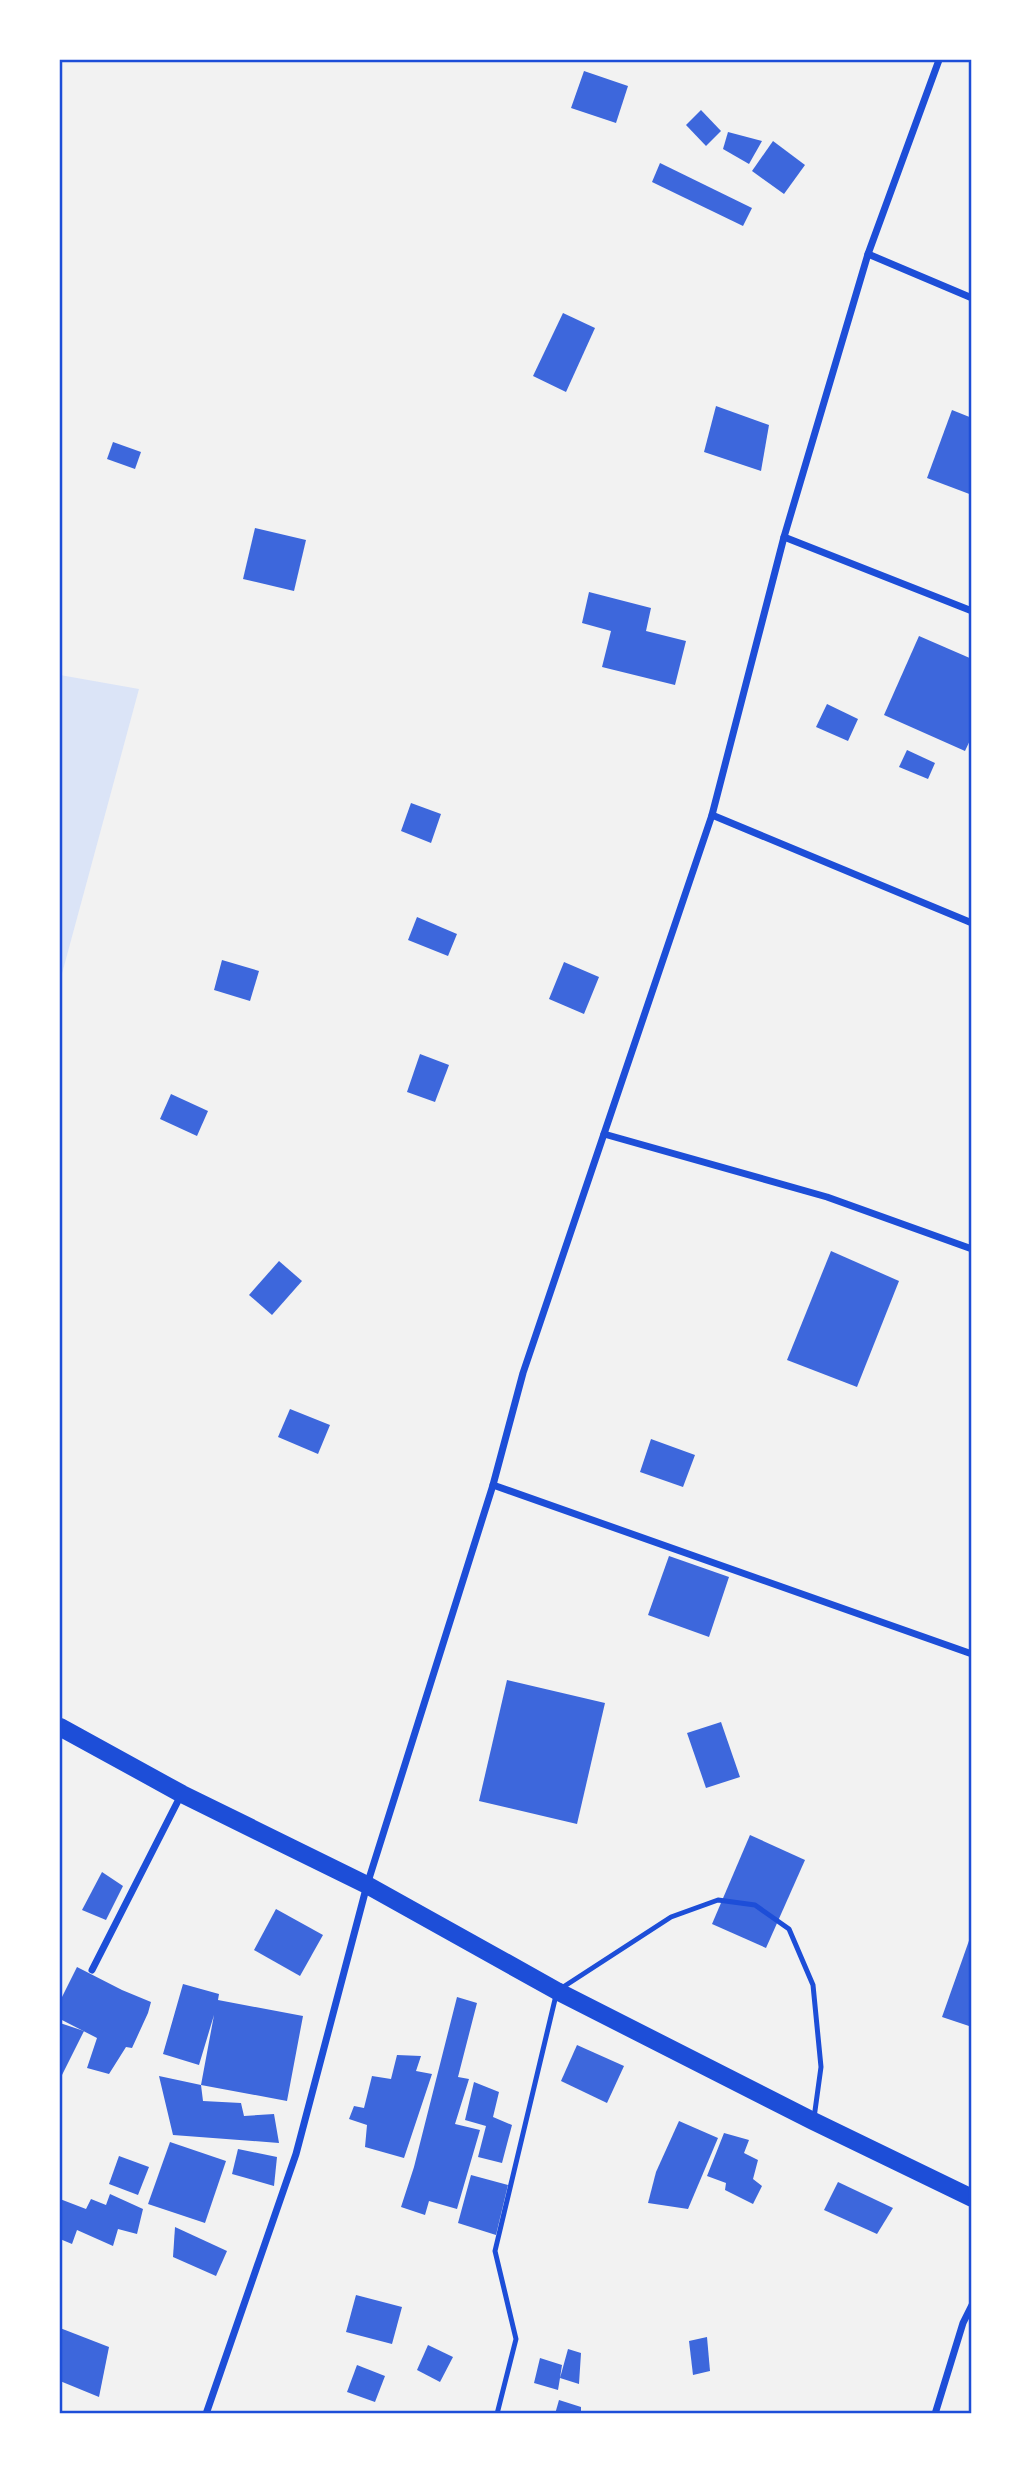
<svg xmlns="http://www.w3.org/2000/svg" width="1031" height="2473" viewBox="0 0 1031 2473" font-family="'PT Sans',sans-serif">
	<rect width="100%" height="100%" fill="#f2f2f2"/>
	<!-- green -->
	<path fill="#dbe4f7" d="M60,675L139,689L60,981Z"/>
	<!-- building -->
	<g fill="#3d67dc">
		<path d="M584,71L628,86L616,123L571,108Z"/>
		<path d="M701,110L721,131L706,146L686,125Z"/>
		<path d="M728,132L762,141L749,164L723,149Z"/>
		<path d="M773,141L805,165L784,194L752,171Z"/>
		<path d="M660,163L752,208L743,226L652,182Z"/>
		<path d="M563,313L595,328L566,392L533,376Z"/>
		<path d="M716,406L769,425L761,471L704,452Z"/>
		<path d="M952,410L972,418V495L927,478Z"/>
		<path d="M113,442L141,452L135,469L107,459Z"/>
		<path d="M255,528L306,540L294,591L243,579Z"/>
		<path d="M589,592L651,608L646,631L686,641L675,685L602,667L611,631L582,623Z"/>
		<path d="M919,636L972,659V736L965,751L884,715Z"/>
		<path d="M827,704L858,719L848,741L816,727Z"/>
		<path d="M907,750L935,763L928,779L899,767Z"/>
		<path d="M411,803L441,814L431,843L401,831Z"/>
		<path d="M417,917L457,934L448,956L408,940Z"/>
		<path d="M222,960L259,971L250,1001L214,990Z"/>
		<path d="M564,962L599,977L584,1014L549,999Z"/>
		<path d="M420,1054L449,1065L435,1102L407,1092Z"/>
		<path d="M171,1094L208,1111L197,1136L160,1119Z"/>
		<path d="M831,1251L899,1281L857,1387L787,1360Z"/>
		<path d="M279,1261L302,1281L272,1315L249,1295Z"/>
		<path d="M290,1409L330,1425L318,1454L278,1437Z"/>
		<path d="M651,1439L695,1455L683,1487L640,1472Z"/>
		<path d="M669,1556L729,1577L709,1637L648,1615Z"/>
		<path d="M507,1680L605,1703L577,1824L479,1801Z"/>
		<path d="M721,1722L740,1777L706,1788L687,1733Z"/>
		<path d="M750,1835L805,1860L766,1948L712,1924Z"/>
		<path d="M102,1872L123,1886L106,1920L82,1910Z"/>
		<path d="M276,1909L323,1935L300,1976L254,1950Z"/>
		<path d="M971,1935H972V2027L942,2017Z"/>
		<path d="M77,1967L122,1990L151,2002L148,2013L132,2048L126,2047L109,2074L87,2068L97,2038L60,2019V2001Z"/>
		<path d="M183,1984L219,1994L218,2000L303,2016L287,2101L201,2085L214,2015L199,2065L163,2054Z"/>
		<path d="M457,1997L477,2003L458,2077L469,2079L455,2124L480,2130L457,2209L429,2201L425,2215L401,2207L414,2167Z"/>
		<path d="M60,2023L84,2031L60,2079Z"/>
		<path d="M577,2045L624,2066L607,2103L561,2081Z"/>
		<path d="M397,2055L421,2056L416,2071L432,2074L404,2158L365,2147L367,2125L349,2119L354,2106L364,2108L372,2076L391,2079Z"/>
		<path d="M159,2076L201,2085L203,2101L241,2103L244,2116L274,2114L279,2143L173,2135Z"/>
		<path d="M474,2082L499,2092L493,2117L512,2125L502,2163L478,2157L486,2126L465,2120Z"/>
		<path d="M679,2121L718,2138L688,2209L648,2203L656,2172Z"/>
		<path d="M724,2133L749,2140L744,2153L758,2160L753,2179L762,2186L753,2204L725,2190L726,2183L707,2176Z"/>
		<path d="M170,2142L226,2161L205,2223L148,2204Z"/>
		<path d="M238,2149L277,2157L274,2186L232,2174Z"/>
		<path d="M119,2156L149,2167L138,2195L109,2184Z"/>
		<path d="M471,2175L508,2185L496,2235L458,2223Z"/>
		<path d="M838,2182L893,2208L877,2234L824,2210Z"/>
		<path d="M110,2194L143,2209L137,2234L118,2229L113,2246L77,2230L72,2244L60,2239V2199L86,2209L91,2199L106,2205Z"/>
		<path d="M175,2227L227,2251L216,2276L173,2257Z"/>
		<path d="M356,2295L402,2307L392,2344L346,2332Z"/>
		<path d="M60,2328L109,2347L99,2397L60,2381Z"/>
		<path d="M707,2337L710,2371L693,2375L689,2341Z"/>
		<path d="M428,2345L453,2357L440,2382L417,2370Z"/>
		<path d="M568,2349L581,2353L579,2384L560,2378L558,2390L534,2383L540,2358L562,2365L560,2378Z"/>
		<path d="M357,2365L385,2376L375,2402L347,2392Z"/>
		<path d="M559,2400L581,2407V2414H555Z"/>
	</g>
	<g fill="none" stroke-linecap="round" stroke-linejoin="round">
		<!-- service -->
		<path stroke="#1d4ed8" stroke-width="5" d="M497,2414L516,2339L495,2251L557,1991L671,1917L718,1900L755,1905L789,1929L813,1985L821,2067L814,2118"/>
		<!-- minor -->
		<g stroke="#1d4ed8" stroke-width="7">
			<path d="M868,254L972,298"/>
			<path d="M784,537L972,611"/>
			<path d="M712,815L972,923"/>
			<path d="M604,1134L827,1197L972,1249"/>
			<path d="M493,1485L972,1654"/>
			<path d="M92,1970L181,1795"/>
			<path d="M206,2414L296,2154L367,1885L493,1485L523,1373L712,815L784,537L868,254L939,60"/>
			<path d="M935,2414L963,2323L972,2305"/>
		</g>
		<!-- primary -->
		<path stroke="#1d4ed8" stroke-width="18" d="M60,1727L182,1794L367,1885L557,1991L813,2121L972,2198"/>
	</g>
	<!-- border -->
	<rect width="1031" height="2473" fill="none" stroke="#ffffff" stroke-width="122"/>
	<rect x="61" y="61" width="909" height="2351" fill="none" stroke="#1d4ed8" stroke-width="2.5"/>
</svg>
